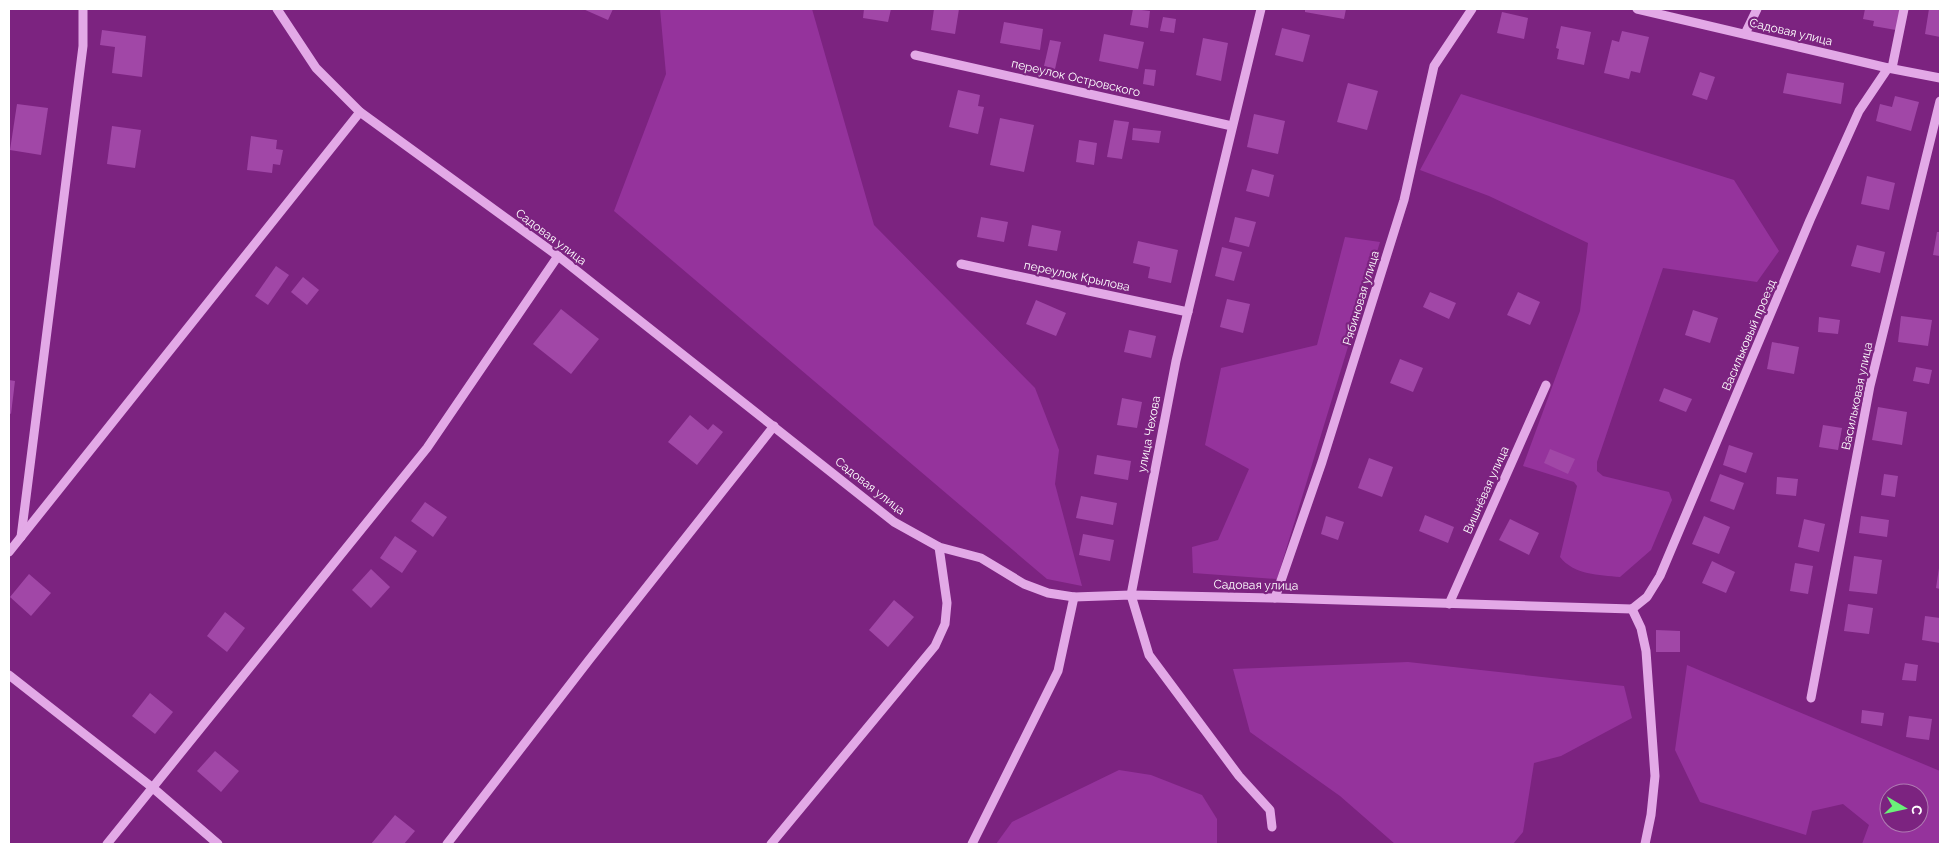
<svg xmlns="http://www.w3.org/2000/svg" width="1949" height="853" viewBox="0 0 1949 853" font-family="Raleway,sans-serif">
	<rect width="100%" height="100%" fill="#7c2380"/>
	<!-- green -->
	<g fill="#95339c" fill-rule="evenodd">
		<path d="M660,9H812L874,225L1035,388L1059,450L1055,484L1082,586L1047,579L614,211L666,74Z"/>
		<path d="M1461,94L1734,180L1779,251L1757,282L1663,268L1597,462V471L1603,476L1669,492L1672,500L1651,550L1620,577C1599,575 1574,575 1560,557L1577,486L1574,482L1523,466L1580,311L1588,243L1489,196L1420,170Z"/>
		<path d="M1345,237L1380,242L1277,579L1193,573L1192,547L1218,540L1249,469L1205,445L1221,368L1317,345Z"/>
		<path d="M1408,662L1624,686L1632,718L1561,756L1534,763L1523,832L1513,844H1395L1340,796L1250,732L1233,669Z"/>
		<path d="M1687,665L1940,771V844H1862L1869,825L1843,804L1812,811L1806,835L1700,802L1675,750ZM1889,793H1919V823H1889Z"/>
		<path d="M1119,770L1151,775L1202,795L1217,819V844H996L1012,822Z"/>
	</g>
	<!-- building -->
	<g fill="#a147a7">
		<path d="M583,9H613L608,20Z"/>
		<path d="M864,9H891L888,22L863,18Z"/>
		<path d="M934,9H959L955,34L931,30Z"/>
		<path d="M1133,9L1150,11L1148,28L1130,25Z"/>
		<path d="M1305,9H1346L1344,19L1305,12Z"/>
		<path d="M1865,9H1900L1896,30L1873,26L1874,21L1863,19Z"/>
		<path d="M1929,9H1940V37L1925,34Z"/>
		<path d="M1502,12L1528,18L1524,39L1497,33Z"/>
		<path d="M1163,17L1176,19L1174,33L1160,31Z"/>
		<path d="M1004,22L1043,29L1040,50L1000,43Z"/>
		<path d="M1561,26L1591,32L1584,65L1557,59L1559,49L1556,48Z"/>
		<path d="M1282,28L1310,35L1303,62L1275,55Z"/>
		<path d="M102,30L146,36L142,77L112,73L115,47L100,45Z"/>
		<path d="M1622,31L1649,37L1640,73L1631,71L1629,79L1604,73L1612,40L1619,42Z"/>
		<path d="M1104,34L1144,42L1138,69L1099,61Z"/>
		<path d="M1203,38L1228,43L1221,81L1196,75Z"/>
		<path d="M1050,40L1061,42L1055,69L1044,66Z"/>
		<path d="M1145,69L1156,70L1154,86L1143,84Z"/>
		<path d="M1700,72L1715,77L1707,100L1692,95Z"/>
		<path d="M1787,73L1844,83L1841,104L1783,93Z"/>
		<path d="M1348,83L1378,91L1367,130L1337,122Z"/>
		<path d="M958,90L980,95L978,106L984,107L978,134L949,127Z"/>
		<path d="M1895,96L1919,102L1911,131L1876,121L1880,104L1892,107Z"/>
		<path d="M17,104L48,108L41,155L10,150Z"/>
		<path d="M1254,114L1285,121L1278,154L1247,147Z"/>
		<path d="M1000,118L1034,125L1024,172L990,165Z"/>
		<path d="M1114,120L1129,122L1122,159L1107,157Z"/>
		<path d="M112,126L141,130L135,168L107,164Z"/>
		<path d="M1133,128L1161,131L1159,143L1132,140Z"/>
		<path d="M251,136L277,140L276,149L283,150L280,165L273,164L272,173L247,170Z"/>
		<path d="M1079,140L1097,143L1094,165L1076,162Z"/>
		<path d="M1252,169L1274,175L1269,197L1246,191Z"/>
		<path d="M1867,176L1895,183L1889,210L1861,204Z"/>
		<path d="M981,217L1008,222L1004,242L977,237Z"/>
		<path d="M1235,217L1256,222L1249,247L1229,242Z"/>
		<path d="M1032,225L1061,231L1057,251L1028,246Z"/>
		<path d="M1937,232H1940V256L1933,255Z"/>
		<path d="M1138,241L1178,250L1171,283L1148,278L1150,267L1133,263Z"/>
		<path d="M1857,245L1885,252L1880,273L1851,266Z"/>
		<path d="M1222,247L1242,252L1234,281L1215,276Z"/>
		<path d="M276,266L289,275L268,305L255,296Z"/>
		<path d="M303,277L319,290L307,305L291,292Z"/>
		<path d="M1430,292L1456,303L1449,319L1423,307Z"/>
		<path d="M1518,292L1540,302L1530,325L1507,315Z"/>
		<path d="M1227,299L1250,304L1243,333L1220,327Z"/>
		<path d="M1036,300L1066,313L1056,336L1026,324Z"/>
		<path d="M561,309L599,339L571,374L533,344Z"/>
		<path d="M1693,310L1718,318L1710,343L1685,335Z"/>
		<path d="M1901,316L1932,320L1928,346L1898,342Z"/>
		<path d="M1819,317L1840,320L1838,334L1818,332Z"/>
		<path d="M1129,330L1156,336L1151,358L1124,352Z"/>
		<path d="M1772,342L1799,347L1794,374L1767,369Z"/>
		<path d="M1400,359L1423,368L1413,392L1390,383Z"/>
		<path d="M1916,367L1932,370L1929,384L1913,381Z"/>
		<path d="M9,380L15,381L11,414L9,413Z"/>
		<path d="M1664,388L1692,399L1686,412L1659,401Z"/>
		<path d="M1122,398L1142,402L1137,428L1117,425Z"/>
		<path d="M1878,407L1907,412L1902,445L1872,440Z"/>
		<path d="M690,415L708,430L713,424L723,432L697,465L668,442Z"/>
		<path d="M1823,425L1842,428L1838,450L1819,447Z"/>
		<path d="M1729,445L1753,453L1746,473L1723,465Z"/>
		<path d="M1550,449L1575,459L1568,474L1544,463Z"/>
		<path d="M1097,455L1131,461L1128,480L1094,474Z"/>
		<path d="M1369,458L1393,467L1382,497L1358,488Z"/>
		<path d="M1720,474L1744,483L1734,510L1710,501Z"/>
		<path d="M1884,474L1898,476L1895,497L1881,495Z"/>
		<path d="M1777,477L1798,479L1796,496L1776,494Z"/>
		<path d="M1081,496L1117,503L1113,525L1076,518Z"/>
		<path d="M425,502L447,517L433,537L411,521Z"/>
		<path d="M1425,515L1454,527L1448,543L1419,531Z"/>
		<path d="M1326,516L1344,522L1338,540L1321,534Z"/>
		<path d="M1704,516L1730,527L1719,554L1692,544Z"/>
		<path d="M1861,516L1889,520L1887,537L1859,533Z"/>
		<path d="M1510,519L1539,533L1529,555L1499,540Z"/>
		<path d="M1804,519L1825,524L1819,552L1798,547Z"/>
		<path d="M1083,534L1114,540L1110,561L1079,555Z"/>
		<path d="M395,536L417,551L402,573L380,558Z"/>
		<path d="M1854,556L1882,560L1877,594L1849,591Z"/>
		<path d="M1712,561L1735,572L1726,593L1702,583Z"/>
		<path d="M1795,563L1813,566L1808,594L1790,591Z"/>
		<path d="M1939,568H1940V589L1936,588Z"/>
		<path d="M371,569L390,587L371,608L352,590Z"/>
		<path d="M29,574L51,593L31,616L10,597Z"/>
		<path d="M894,600L914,617L888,647L869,630Z"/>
		<path d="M1848,604L1873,608L1869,634L1844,631Z"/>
		<path d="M225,612L245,628L227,652L207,636Z"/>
		<path d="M1925,616L1940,618V643L1922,640Z"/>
		<path d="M1656,630L1680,631V652H1656Z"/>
		<path d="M1905,663L1918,665L1916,681L1902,680Z"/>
		<path d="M150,693L173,712L155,734L132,716Z"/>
		<path d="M1862,710L1884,713L1882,726L1861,723Z"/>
		<path d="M1909,716L1932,719L1929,740L1906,737Z"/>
		<path d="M215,751L239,771L221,792L197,771Z"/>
		<path d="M395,815L415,831L404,844H371Z"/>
	</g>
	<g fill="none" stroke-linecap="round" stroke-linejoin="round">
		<!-- minor -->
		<g stroke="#e3a9e7" stroke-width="9">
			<path d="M277,9L316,68L360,112L558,256L894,522L939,547L981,558L1024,584L1048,593L1074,597L1131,595L1275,598L1632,609"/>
			<path d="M1261,9L1176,361L1131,595L1149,655L1239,776L1270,810L1272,827"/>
			<path d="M1637,9L1888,68L1940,78"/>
			<path d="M1745,34L1757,9"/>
			<path d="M915,55L1232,126"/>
			<path d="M1892,68L1904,9"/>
			<path d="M961,264L1188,312"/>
			<path d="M21,537L83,46V9"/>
			<path d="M9,552L360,112"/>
			<path d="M1275,598L1322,462L1404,200L1434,66L1472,9"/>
			<path d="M1449,604L1546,385"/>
			<path d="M1632,609L1647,597L1660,576L1810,220L1859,111L1888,68"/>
			<path d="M1632,609L1641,628L1646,651L1655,776L1651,815L1645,844"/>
			<path d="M9,675L153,788L218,844"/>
			<path d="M1811,698L1870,386L1940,101"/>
			<path d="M107,844L427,448L558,256"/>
			<path d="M447,844L589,660L774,426"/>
			<path d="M771,844L935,646L945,624L947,603L939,547"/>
			<path d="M972,844L1058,671L1074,597"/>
		</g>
	</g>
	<g text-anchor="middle" stroke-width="4.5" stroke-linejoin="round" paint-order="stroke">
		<!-- street labels -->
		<g font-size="12" fill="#fff" stroke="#7c2380">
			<text transform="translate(1791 32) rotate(13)" y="4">Садовая улица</text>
			<text transform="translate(1076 78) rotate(13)" y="4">переулок Островского</text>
			<text transform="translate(551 237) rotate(37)" y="4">Садовая улица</text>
			<text transform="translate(1077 276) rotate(12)" y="4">переулок Крылова</text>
			<text transform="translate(1361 298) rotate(-73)" y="4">Рябиновая улица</text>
			<text transform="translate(1749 335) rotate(-67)" y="4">Васильковый проезд</text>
			<text transform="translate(1857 396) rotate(-78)" y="4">Васильковая улица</text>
			<text transform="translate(1149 434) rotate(-79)" y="4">улица Чехова</text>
			<text transform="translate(870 486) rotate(38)" y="4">Садовая улица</text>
			<text transform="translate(1486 490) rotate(-66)" y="4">Вишнёвая улица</text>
			<text transform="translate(1256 585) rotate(1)" y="4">Садовая улица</text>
		</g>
	</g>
	<!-- border -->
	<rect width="1949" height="853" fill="none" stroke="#ffffff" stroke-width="20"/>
	<!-- north arrow -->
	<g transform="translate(1904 808) rotate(99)"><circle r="24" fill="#7c2380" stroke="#b07bb3"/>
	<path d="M0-4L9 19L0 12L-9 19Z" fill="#6bf279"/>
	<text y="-8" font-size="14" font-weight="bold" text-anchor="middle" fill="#ffffff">С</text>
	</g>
</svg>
